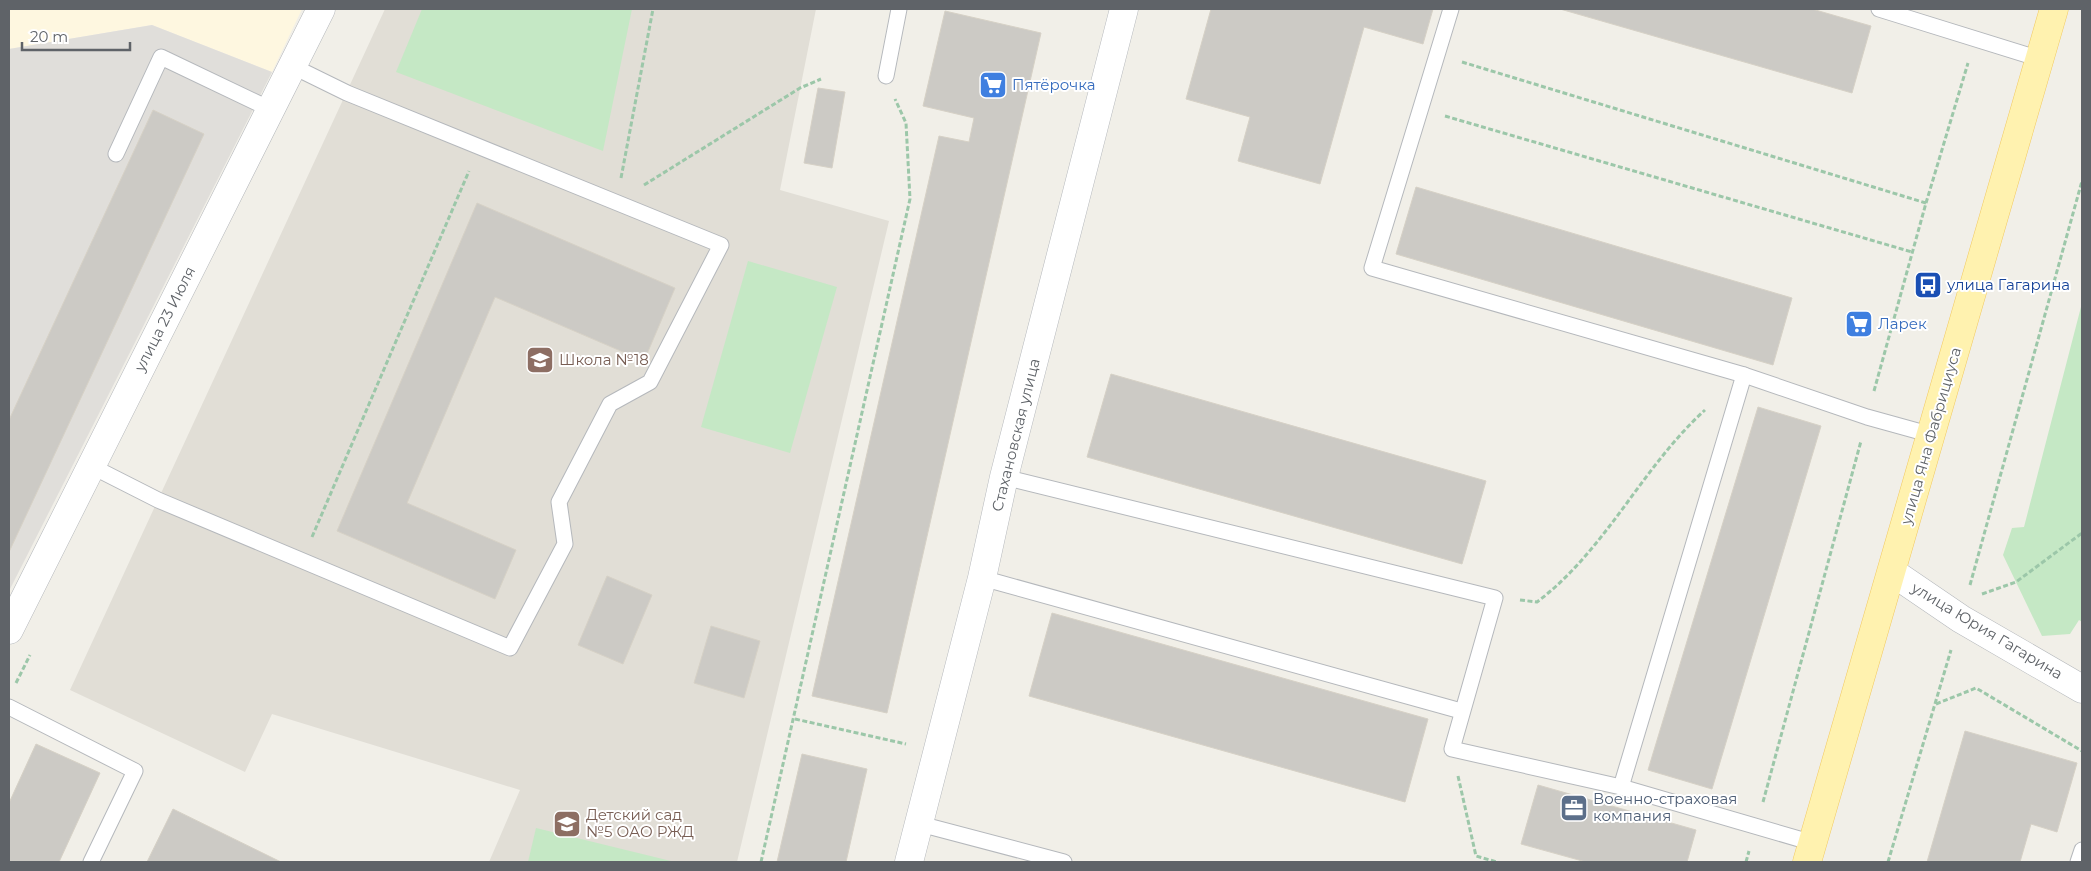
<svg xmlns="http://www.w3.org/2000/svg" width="2091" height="871" viewBox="0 0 2091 871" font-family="Montserrat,sans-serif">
	<rect width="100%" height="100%" fill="#f1efe8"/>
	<!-- commercial -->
	<path fill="#fef7e0" d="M9,9H302L272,72L152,25L9,49Z"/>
	<!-- industrial -->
	<path fill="#e0deda" d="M152,25L272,72L9,591V49Z"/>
	<!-- education -->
	<path fill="#e1ded6" d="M385,9H816L780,190L889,221L737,862H489L520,790L272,714L245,772L70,690Z"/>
	<!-- green -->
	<g fill="#c5e8c5">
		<path d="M422,9H632L603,151L396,72Z"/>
		<path d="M748,261L837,287L790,453L701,427Z"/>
		<path d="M2082,303V622L2079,620L2070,634L2042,636L2003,555L2012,528L2024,527Z"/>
		<path d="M536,828L675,862H528Z"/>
	</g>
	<!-- building -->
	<g fill="#cccac5" stroke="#d6d1c6">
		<path d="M1211,9H1433L1423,44L1364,27L1320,184L1238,161L1250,117L1186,99Z"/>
		<path d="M1560,9H1812L1871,26L1852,93Z"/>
		<path d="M945,11L1041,33L887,713L812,696L939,136L969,142L974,118L923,106Z"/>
		<path d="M818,88L845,92L832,168L804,163Z"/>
		<path d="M153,110L204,134L9,552V420Z"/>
		<path d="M1416,187L1792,298L1773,365L1396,254Z"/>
		<path d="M477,203L675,288L644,361L495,297L407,503L516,550L495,599L337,531Z"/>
		<path d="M1111,374L1486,481L1462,564L1087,457Z"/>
		<path d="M1758,407L1821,426L1712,789L1648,770Z"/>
		<path d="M607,576L652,595L623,664L578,645Z"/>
		<path d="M1052,613L1428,719L1405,802L1029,696Z"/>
		<path d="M711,626L760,641L744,698L694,683Z"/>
		<path d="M1965,731L2077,763L2057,832L2031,824L2020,862H1927Z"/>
		<path d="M36,744L100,773L59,862H9V803Z"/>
		<path d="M802,754L867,769L846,862H777Z"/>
		<path d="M1538,785L1696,830L1687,862H1586L1521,844Z"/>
		<path d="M173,809L281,862H147Z"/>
	</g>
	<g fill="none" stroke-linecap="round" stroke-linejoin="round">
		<!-- lane casing -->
		<g stroke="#b5b8bc" stroke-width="17">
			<g id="lane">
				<path d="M1451,9L1372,268L1744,375L1867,417L1932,435"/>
				<path d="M1879,9L2040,59"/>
				<path d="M886,76L899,9"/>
				<path d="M116,154L161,57L270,109"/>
				<path d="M91,466L158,500L510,648L565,544L559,502L610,404L650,382L721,245L347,93L292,66"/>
				<path d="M1004,477L1495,598L1452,749L1621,787L1813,843"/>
				<path d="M982,578L1461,711"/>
				<path d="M9,707L135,771L91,862"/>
				<path d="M1621,787L1744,375"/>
				<path d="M920,824L1064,862"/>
				<path d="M2078,862L2082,850"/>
			</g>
		</g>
		<!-- street casing -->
		<g stroke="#b5b8bc" stroke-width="29">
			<g id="street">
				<path d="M1892,572L1961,619L2082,689"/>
				<path d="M9,630L321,9"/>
				<path d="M909,862L982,578L1004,477L1124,9"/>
			</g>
		</g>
		<!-- primary casing -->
		<g stroke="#f2c960" stroke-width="29">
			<path id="primary" d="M1807,862L2054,9"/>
		</g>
		<!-- path -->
		<g stroke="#9cc7a9" stroke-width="3" stroke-dasharray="5 2.5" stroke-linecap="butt">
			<path d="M1462,62L1926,203"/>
			<path d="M1445,116L1912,252"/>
			<path d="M621,178L653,9"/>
			<path d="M644,185L800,88L821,79"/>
			<path d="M1874,391L1926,203L1968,63"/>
			<path d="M312,537L469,171"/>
			<path d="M1970,585L2082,181"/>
			<path d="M1982,594L2016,582L2082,533"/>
			<path d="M1520,600L1537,602C1606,550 1642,467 1705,410"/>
			<path d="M16,683L30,655"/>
			<path d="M1936,704L1976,688L2082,751"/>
			<path d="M795,719L906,744"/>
			<path d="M1458,776L1476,856L1497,862"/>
			<path d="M1763,802L1861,441"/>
			<path d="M761,862L910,199L906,123L895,99"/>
			<path d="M1746,862L1749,851"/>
			<path d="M1888,862L1951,650"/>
		</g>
		<!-- lane -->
		<use href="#lane" stroke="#fff" stroke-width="15"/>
		<!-- street -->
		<use href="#street" stroke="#fff" stroke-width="28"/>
		<!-- primary -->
		<use href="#primary" stroke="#fff2af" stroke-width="28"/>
	</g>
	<!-- icons -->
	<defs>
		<g id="supermarket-square" transform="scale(1.4375)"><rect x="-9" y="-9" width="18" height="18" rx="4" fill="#3f7fe0" stroke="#fff"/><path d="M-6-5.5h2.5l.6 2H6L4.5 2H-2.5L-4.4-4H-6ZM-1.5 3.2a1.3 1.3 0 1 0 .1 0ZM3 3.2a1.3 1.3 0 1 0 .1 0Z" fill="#fff"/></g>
		<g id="bus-square" transform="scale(1.4375)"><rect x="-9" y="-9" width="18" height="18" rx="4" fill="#1a4fb4" stroke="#fff"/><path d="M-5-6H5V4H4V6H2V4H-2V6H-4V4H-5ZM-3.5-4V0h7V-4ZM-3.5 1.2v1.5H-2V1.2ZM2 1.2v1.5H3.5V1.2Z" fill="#fff"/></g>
		<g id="school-square" transform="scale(1.4375)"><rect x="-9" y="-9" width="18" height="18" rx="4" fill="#8d6e63" stroke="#fff"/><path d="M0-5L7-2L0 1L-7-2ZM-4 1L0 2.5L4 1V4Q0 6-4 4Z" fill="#fff"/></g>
		<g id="office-square" transform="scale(1.4375)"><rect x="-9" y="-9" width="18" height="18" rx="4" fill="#5c6f8a" stroke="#fff"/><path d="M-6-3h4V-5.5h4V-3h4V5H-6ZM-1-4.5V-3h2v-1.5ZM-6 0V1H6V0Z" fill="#fff"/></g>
	</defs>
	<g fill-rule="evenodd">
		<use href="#supermarket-square" x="993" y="85"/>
		<use href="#bus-square" x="1928" y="285"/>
		<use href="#supermarket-square" x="1859" y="324"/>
		<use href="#school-square" x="540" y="360"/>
		<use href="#office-square" x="1574" y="808"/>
		<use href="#school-square" x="567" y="824"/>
	</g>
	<g text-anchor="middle" stroke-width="4" stroke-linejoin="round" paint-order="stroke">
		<!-- shop labels -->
		<g font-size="15" fill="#366cbe" stroke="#fff" text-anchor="start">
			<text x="1012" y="90">Пятёрочка</text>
			<text x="1878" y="329">Ларек</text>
		</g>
		<!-- transit labels -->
		<g font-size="15" fill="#164399" stroke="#fff" text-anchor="start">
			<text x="1947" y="290">улица Гагарина</text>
		</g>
		<!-- street labels -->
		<g font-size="15" fill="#5f6368" stroke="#fff">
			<text transform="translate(165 319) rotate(-63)" y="5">улица 23 Июля</text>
			<text transform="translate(1016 435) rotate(-76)" y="5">Стахановская улица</text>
			<text transform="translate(1931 436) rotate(-74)" y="5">улица Яна Фабрициуса</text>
			<text transform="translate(1987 631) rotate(31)" y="5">улица Юрия Гагарина</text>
		</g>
		<!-- education labels -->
		<g font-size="15" fill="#785e54" stroke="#fff" text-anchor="start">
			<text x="559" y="365">Школа №18</text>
			<text x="586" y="820">Детский сад<tspan x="586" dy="17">№5 ОАО РЖД</tspan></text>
		</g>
		<!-- service labels -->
		<g font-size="15" fill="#4e5e75" stroke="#fff" text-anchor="start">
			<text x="1593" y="804">Военно-страховая<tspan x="1593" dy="17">компания</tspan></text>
		</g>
	</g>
	<!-- border -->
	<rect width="2091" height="871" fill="none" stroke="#5f6368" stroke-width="20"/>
	<!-- scale -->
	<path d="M22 42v8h108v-8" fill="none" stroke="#5f6368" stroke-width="2.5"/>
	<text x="30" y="42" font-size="15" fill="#5f6368" stroke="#ffffff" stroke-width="4" paint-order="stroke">20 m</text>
</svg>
